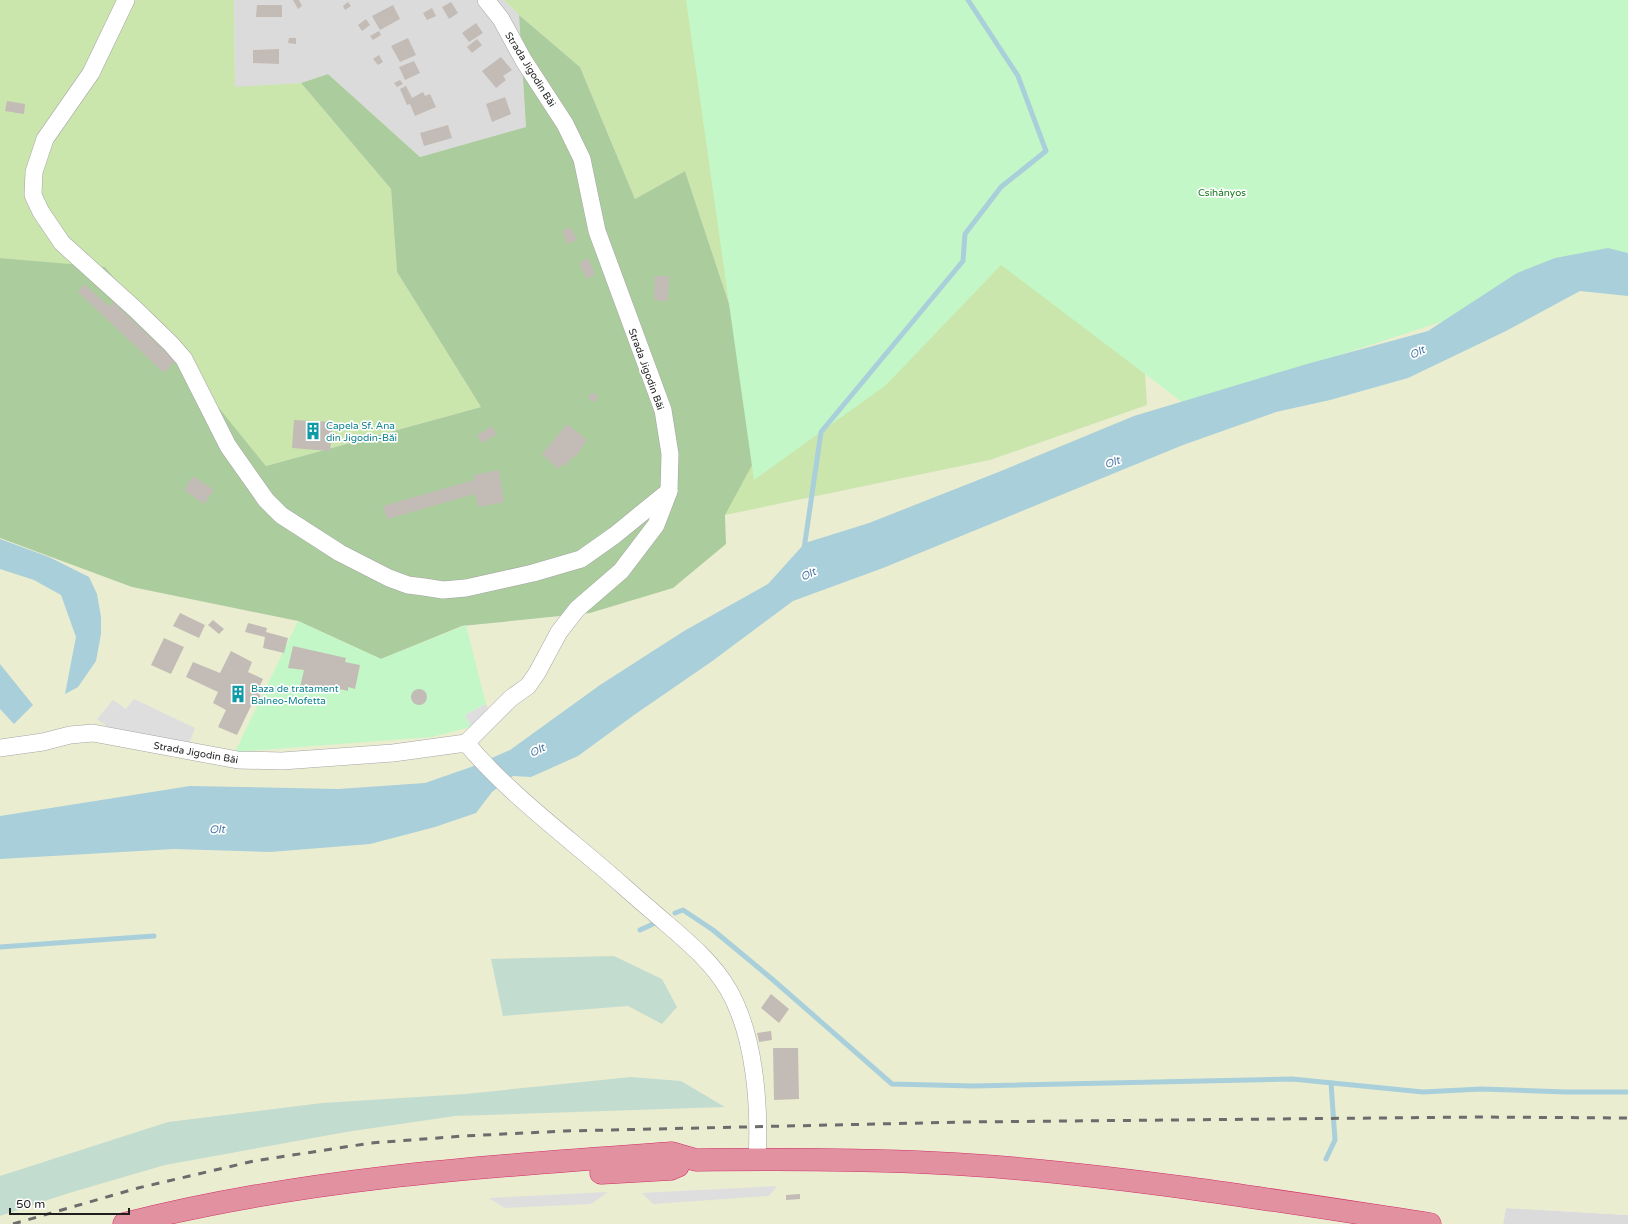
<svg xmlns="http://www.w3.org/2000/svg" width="1628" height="1224" viewBox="0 0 1628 1224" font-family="'Varela Round',sans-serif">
	<rect width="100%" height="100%" fill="#efebe5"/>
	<!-- residential -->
	<g fill="#dcdbdb">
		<path d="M234,0H504L519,15L526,127L420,157L328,74L301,83L235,88Z"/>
		<path d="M1506,1208L1628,1215V1224H1503Z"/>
	</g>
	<!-- farmland -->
	<path fill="#ebedd1" d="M1628,0V1215L1506,1208L1503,1224H0V538L132,587L298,621L381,659L462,626L590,613L726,544L725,515L990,460L1147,405L1129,122Z"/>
	<!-- grass -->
	<g fill="#cae6ad">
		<path d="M0,0H234L235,87L301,83L391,189L397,272L481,407L266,466L105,268L0,258Z"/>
		<path d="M504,0H1019L1129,122L1147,405L990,460L725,515L738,331L685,171L635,199L580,67L519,15Z"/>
	</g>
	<!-- forest -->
	<path fill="#abcc9c" d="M519,15L580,67L635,199L685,171L738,331L879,231L725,515L726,544L673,588L590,613L462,626L381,659L298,621L132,587L0,538V258L105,267L266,466L481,407L397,272L391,189L301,83L328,74L420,157L526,127Z"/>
	<!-- wetland -->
	<g fill="#c3dcd0">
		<path d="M614,956L662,979L677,1007L662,1024L628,1006L503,1016L491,959Z"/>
		<path d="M631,1077L681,1081L725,1107L455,1116L346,1132L165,1165L69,1193L0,1216V1176L168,1122L322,1103L465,1094Z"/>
	</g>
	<!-- park -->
	<g fill="#c4f7c7">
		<path d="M686,0H1628V261L1186,405L1001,265L886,385L754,480Z"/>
		<path d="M298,621L381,659L466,625L486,704L465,715L471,727L432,737L235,752Z"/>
	</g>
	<!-- parking -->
	<g fill="#dedede">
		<path d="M134,699L195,728L189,744L108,727L97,719L113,700L126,709Z"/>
		<path d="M486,704L492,716L471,727L465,715Z"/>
		<path d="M777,1186L769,1196L653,1204L642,1193Z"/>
		<path d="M608,1192L591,1204L505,1208L489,1198Z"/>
	</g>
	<!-- water -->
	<g fill="#a8cfda">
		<path d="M1608,248L1628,253V296L1580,291L1506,331L1408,378L1330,400L1276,412L1183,445L883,568L793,601L711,662L634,715L578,756L531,777L513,776L492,792L476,813L435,827L370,844L270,852L174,849L0,859V816L190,786L338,789L425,783L471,767L510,750L600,685L684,631L768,584L805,543L869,523L1001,471L1134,416L1307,364L1428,331L1517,273L1555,258Z"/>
		<path d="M0,539L49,557L89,577L97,594L101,617V634L96,661L78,687L65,694L76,637L61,595L34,580L0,569Z"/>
		<path d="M0,664L33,705L14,724L0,709Z"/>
	</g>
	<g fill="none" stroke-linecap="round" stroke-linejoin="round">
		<!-- stream -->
		<g stroke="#a8cfda" stroke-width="5">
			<path d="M804,549L821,432L963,261L965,234L1001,187L1046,151L1018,76L968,0"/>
			<path d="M675,913L683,910L713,930L772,979L892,1084L974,1086L1292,1079L1423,1092L1481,1089L1566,1092H1628"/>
			<path d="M640,930L653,924"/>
			<path d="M0,947L154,936"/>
			<path d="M1326,1159L1335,1140L1331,1083"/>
		</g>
	</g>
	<!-- building -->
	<g fill="#c3bbb5">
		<path d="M293,0H299L302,6L298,9Z"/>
		<path d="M348,2L351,6L345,10L343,6Z"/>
		<path d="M451,2L458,13L449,19L442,7Z"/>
		<path d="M257,5H282V17H256Z"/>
		<path d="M393,5L400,19L380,30L372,16Z"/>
		<path d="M432,8L436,16L427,20L423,13Z"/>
		<path d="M366,19L370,25L362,31L358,25Z"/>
		<path d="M476,23L483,33L469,42L462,33Z"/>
		<path d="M379,31L381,35L373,40L370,36Z"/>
		<path d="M289,38H296V44L288,43Z"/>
		<path d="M408,38L416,55L400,62L391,46Z"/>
		<path d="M477,39L482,45L472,53L467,47Z"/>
		<path d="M279,49V64L253,63V50Z"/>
		<path d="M379,55L383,62L378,65L373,59Z"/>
		<path d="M501,57L512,70L503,76L506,80L496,88L482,71Z"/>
		<path d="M414,61L420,73L405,80L399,67Z"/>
		<path d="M400,80L403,84L397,87L394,83Z"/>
		<path d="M406,86L412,98L423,92L425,96L430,94L436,107L415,116L410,104L407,105L400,89Z"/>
		<path d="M505,97L511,114L492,122L486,104Z"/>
		<path d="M7,101L25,104L24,114L5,111Z"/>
		<path d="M448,125L452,138L424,146L420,133Z"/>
		<path d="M571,227L577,240L567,244L562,231Z"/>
		<path d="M588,258L595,274L587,279L579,263Z"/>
		<path d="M655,276H669L668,301L654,300Z"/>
		<path d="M84,284L109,306L113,302L175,361L164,373L78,292Z"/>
		<path d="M593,393L597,395V400L593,402L589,400V395Z"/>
		<path d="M294,420L333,422L330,451L292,448Z"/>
		<path d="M567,424L587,440L575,458L573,456L564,467L562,464L558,469L542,454Z"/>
		<path d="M492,426L497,434L482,443L477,435Z"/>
		<path d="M499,470L504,502L478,507L475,494L387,519L383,506L474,480V475Z"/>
		<path d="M193,476L214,490L204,504L184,490Z"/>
		<path d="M180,613L205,625L199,638L173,626Z"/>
		<path d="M213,620L224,629L219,634L208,625Z"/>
		<path d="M248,623L267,628L266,632L288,638L284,653L263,648L265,637L245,632Z"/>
		<path d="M164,638L184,647L171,674L151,665Z"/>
		<path d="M293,646L346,658L345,662L360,665L355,689L348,687V691L327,686L326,693L300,687L304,670L288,668Z"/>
		<path d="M231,651L252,662L248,672L263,679L257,692L260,695L261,701L256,705L251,706L237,735L218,727L226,710L213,703L218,692L186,677L193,662L220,673Z"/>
		<circle cx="419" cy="697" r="8"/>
		<path d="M771,994L789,1009L779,1023L761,1008Z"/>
		<path d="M771,1031L772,1040L759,1042L757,1033Z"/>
		<path d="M773,1048H798L799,1099L774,1100Z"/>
		<path d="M800,1194V1199L786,1200V1195Z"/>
	</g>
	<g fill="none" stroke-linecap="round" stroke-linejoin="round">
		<!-- street casing -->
		<g stroke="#a5a5a5" stroke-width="18">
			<g id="street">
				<path d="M126,0L91,73L45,139L34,172L33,195L41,212L62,243L135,309L171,344L184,359L228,446L266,500L281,515L340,553L389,578L408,585L424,587L443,590L466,588L533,573L581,559L615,535L669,491"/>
				<path d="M466,743L511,698L528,686L537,673L559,632L577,609L621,571L656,525L669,491L670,454L663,410L597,231L582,159L565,124L524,61L501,19L486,0"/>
				<path d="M0,748L43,742L70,735L93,733L238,760L282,761L393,753L466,743C505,789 553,826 599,865C617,880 634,896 652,911C678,934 710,958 728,989C755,1035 760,1106 757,1159"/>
			</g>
		</g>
		<!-- highway casing -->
		<g stroke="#d22d68" stroke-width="23">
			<g id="highway">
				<path d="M601,1173L671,1169L678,1166"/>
				<path d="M124,1224C303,1178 488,1166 672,1153L696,1160C801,1159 907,1159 1011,1168C1152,1180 1291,1203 1430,1224"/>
			</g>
		</g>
		<!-- street -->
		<use href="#street" stroke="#fff" stroke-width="17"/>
		<!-- highway -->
		<use href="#highway" stroke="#e291a1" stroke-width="22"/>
		<!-- rail -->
		<path stroke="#6c6c6c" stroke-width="3" stroke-dasharray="8 8" stroke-linecap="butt" d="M13,1224L138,1188L254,1161L371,1143L464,1136L565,1131L965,1122L1480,1117L1628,1118"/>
	</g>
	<!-- icons -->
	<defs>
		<g id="building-bare" transform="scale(1.38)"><path d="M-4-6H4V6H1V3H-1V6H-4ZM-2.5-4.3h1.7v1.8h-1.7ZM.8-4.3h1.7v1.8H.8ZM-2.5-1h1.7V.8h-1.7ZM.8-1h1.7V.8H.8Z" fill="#0f9aa8" stroke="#fff" stroke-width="2.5" paint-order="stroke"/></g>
	</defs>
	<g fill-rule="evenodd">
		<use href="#building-bare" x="313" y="431"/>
		<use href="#building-bare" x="238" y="694"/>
	</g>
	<g text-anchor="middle" stroke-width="3.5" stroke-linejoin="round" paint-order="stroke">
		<!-- street labels -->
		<g font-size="10" fill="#1e1e1e" stroke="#fff">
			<text transform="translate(531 69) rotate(58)" y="4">Strada Jigodin Băi</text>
			<text transform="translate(647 369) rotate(70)" y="4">Strada Jigodin Băi</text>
			<text transform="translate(196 752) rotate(10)" y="4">Strada Jigodin Băi</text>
		</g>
		<!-- park labels -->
		<g font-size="10" fill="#117818" stroke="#fff">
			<text x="1222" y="196">Csihányos</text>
		</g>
		<!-- culture labels -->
		<g font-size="10" fill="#0d838f" stroke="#fff" text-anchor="start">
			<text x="326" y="429">Capela Sf. Ana<tspan x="326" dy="12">din Jigodin-Băi</tspan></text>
			<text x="251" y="692">Baza de tratament<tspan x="251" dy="12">Balneo-Mofetta</tspan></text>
		</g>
		<!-- water labels -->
		<g font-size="11" font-style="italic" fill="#4c79a1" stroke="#fff">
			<text transform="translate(1417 352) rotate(-27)" y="4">Olt</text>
			<text transform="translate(1112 462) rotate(-20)" y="4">Olt</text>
			<text transform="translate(808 574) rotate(-26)" y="4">Olt</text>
			<text transform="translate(537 750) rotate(-27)" y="4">Olt</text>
			<text transform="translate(217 829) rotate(-2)" y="4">Olt</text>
		</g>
	</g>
	<!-- scale -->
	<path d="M10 1208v6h119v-6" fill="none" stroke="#1e1e1e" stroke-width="2"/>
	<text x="16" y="1208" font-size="12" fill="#1e1e1e" stroke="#ffffff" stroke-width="3" paint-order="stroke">50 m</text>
</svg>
